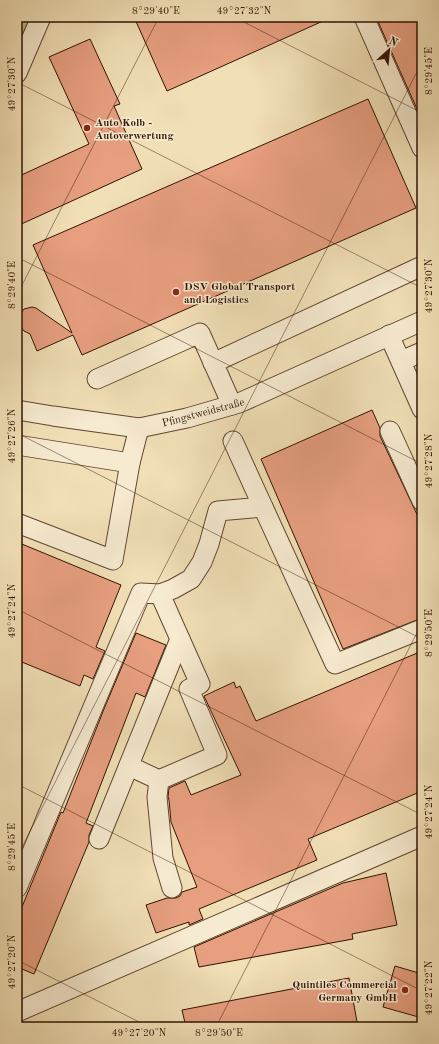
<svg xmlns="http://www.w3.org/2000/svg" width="439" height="1044" viewBox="0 0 439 1044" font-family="'Old Standard TT',serif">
	<rect width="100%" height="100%" fill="#f1dfb6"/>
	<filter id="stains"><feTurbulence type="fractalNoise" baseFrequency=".005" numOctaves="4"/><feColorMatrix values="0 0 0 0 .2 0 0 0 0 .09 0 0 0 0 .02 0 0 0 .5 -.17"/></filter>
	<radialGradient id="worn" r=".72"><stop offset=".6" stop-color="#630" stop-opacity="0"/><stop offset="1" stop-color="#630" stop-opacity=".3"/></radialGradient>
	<!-- grass -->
	<path fill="#bfc08a" stroke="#786a45" d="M17,17H30L17,47Z"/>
	<!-- building -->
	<g fill="#e79f80" stroke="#311300">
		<path d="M134,17H332L167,91Z"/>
		<path d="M376,17H422V120L400,71Z"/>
		<path d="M90,39L120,104L114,106L142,169L17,226V177L89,144L49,57Z"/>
		<path d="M368,99L416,208L82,355L73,335L37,351L30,334L24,331L19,325L18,316L24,309L32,307L36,308L72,333L33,245Z"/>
		<path d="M372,410L380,428V436L422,525V618L343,649L261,459Z"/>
		<path d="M17,542L121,585L96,647L105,651L93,679L84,675L80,686L17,660Z"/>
		<path d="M136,633L166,645L145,697L136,693L86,823L93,826L89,835V842L34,974L17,967V919L61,812L63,813L104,709Z"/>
		<path d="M422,651V791L308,839L317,860L199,909L203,919L189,925V922L156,933L146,905L167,898H176L180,896L182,892L197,887L171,822L169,800L168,797L169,788L185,781L191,795L241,775L204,696L234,682L236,688L240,686L256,721Z"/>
		<path d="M386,873L397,925L352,934L353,939L199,967L194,947L343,883Z"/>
		<path d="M395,966L422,974V1018L383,1007Z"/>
		<path d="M349,978L358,1027H186L182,1010Z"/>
	</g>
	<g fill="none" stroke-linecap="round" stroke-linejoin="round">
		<!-- minor casing -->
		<g stroke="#61462e" stroke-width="21">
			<g id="minor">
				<path d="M364,17L422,148"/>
				<path d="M17,73L41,17"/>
				<path d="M389,335L422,409"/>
				<path d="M401,361L422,352"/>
				<path d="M213,363L422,266"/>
				<path d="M97,379L200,333L232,405"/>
				<path d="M17,410L53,416L139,428L187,418L239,403L422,321"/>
				<path d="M390,431L422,501"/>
				<path d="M17,445L130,463"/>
				<path d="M263,507L335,664L422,629"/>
				<path d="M17,523L113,560L130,463L139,428"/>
				<path d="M160,594L200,684L189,689L217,755L159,780L157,797L163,858L172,888"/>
				<path d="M129,766L159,780"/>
				<path d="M99,839L180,639"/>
				<path d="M17,888L141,593L160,594L173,589L191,579L202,562L209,544L218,511L263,507L233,441"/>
				<path d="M17,1012L422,836"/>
			</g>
		</g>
		<!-- minor -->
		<use href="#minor" stroke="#f6ead0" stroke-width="19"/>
	</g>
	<!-- ticks -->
	<path fill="none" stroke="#311300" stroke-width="1" stroke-opacity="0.45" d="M234,17L422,113M17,82L422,288M17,257L422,464M17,295L159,17M17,433L422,639M17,609L422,815M17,784L422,991M17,857L422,62M17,960L149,1027M216,1027L422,623"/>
	<!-- markers -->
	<g fill="#8f2418" stroke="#f6ead0" stroke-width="1.5">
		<circle cx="87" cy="128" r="4"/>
		<circle cx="176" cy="292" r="4"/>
		<circle cx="405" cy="990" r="4"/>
	</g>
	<g text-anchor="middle" stroke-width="3" stroke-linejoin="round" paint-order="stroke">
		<!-- poi labels -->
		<g font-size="11" font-weight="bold" fill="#311300" stroke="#f6ead0" text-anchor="start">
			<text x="95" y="126">Auto Kolb -<tspan x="95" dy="13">Autoverwertung</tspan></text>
			<text x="184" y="290">DSV Global Transport<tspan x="184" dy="13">and Logistics</tspan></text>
			<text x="397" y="988" text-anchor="end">Quintiles Commercial<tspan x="397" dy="13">Germany GmbH</tspan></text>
		</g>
		<!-- street labels -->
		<g font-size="11" fill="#311300" stroke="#f6ead0">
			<text transform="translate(203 412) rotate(-15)" y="4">Pfingstweidstraße</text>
		</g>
	</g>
	<!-- margin -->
	<rect width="439" height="1044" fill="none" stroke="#f1dfb6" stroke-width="44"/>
	<!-- north arrow -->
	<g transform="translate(389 50) rotate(27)" stroke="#f6ead0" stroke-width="3" paint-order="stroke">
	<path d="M0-3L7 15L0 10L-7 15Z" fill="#311300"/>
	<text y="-6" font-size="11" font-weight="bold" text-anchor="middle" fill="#311300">N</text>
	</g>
	<rect x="22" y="22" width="395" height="1000" fill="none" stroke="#311300" stroke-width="1.5"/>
	<g font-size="10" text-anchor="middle" fill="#311300">
		<text x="156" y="14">8°29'40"E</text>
		<text x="244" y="14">49°27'32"N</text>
		<text transform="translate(428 71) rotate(-90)" y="4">8°29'45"E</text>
		<text transform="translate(11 84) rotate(-90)" y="4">49°27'30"N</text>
		<text transform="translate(11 285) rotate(-90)" y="4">8°29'40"E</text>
		<text transform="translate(428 286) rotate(-90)" y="4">49°27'30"N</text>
		<text transform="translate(11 436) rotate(-90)" y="4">49°27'26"N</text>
		<text transform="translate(428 461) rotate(-90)" y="4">49°27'28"N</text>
		<text transform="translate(11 611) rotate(-90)" y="4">49°27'24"N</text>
		<text transform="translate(428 633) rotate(-90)" y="4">8°29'50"E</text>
		<text transform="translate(428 812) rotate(-90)" y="4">49°27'24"N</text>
		<text transform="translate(11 847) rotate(-90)" y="4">8°29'45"E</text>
		<text transform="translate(11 962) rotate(-90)" y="4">49°27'20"N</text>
		<text transform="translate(428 988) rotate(-90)" y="4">49°27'22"N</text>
		<text x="139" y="1036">49°27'20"N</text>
		<text x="219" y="1036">8°29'50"E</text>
	</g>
	<rect width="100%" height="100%" filter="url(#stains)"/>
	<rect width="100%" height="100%" fill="url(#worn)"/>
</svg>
